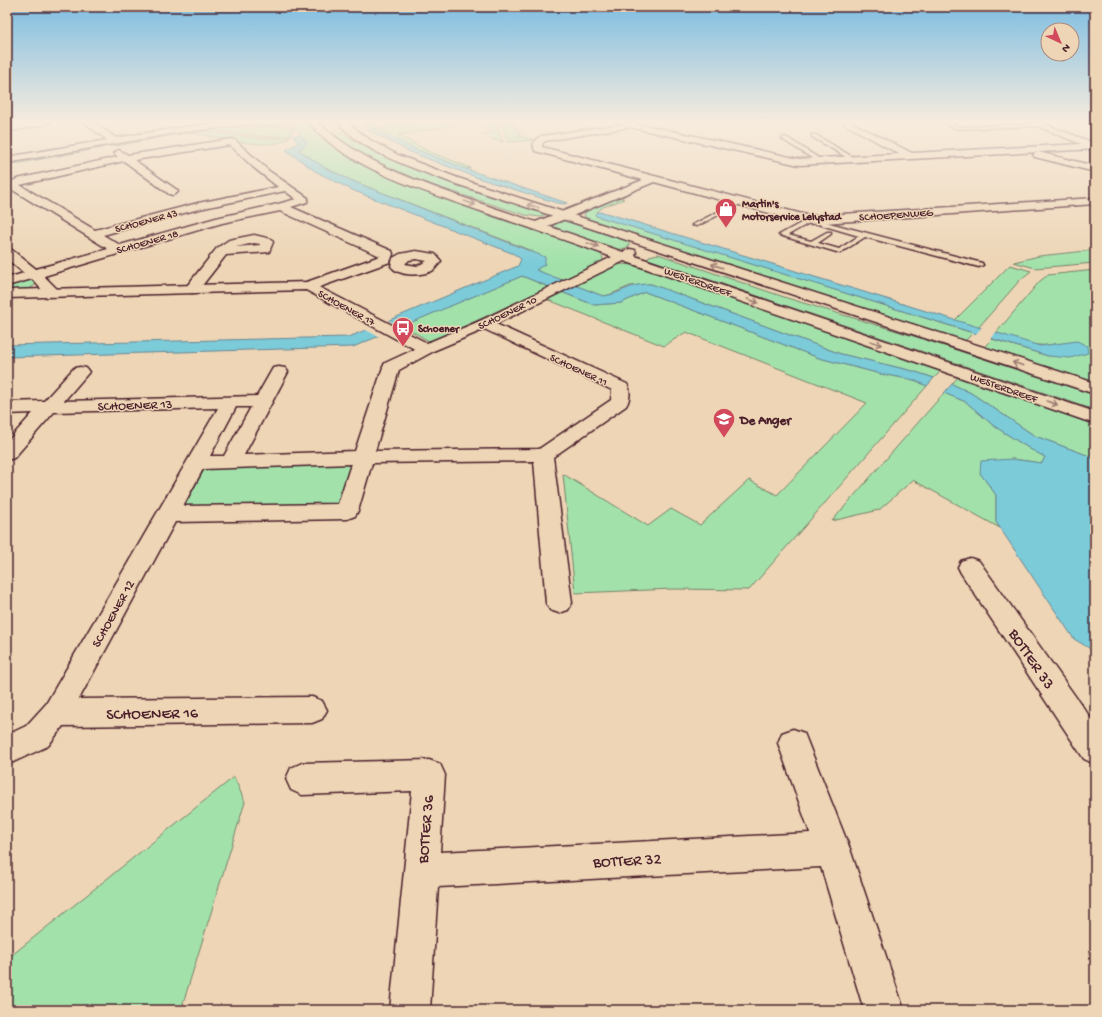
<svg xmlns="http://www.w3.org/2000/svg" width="1102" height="1017" viewBox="0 0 1102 1017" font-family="'Gochi Hand',sans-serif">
	<rect width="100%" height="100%" fill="#edd5b5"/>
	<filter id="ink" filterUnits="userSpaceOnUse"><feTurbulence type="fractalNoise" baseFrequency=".025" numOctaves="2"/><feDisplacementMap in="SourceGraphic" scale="8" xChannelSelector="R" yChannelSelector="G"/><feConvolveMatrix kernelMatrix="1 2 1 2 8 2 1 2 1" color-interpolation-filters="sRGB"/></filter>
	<g filter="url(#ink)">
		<!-- green -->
		<g fill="#a2e2aa" stroke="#76806a">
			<path d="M261,122H308L343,153L371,169L414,188L600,252L604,261L562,280L535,270L545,264L532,251L355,182L325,168L299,150L307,143L297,130L290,131L292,135L269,137L204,129L117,146L114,142L191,129L244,124L245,126C258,129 268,126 281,126C287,126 290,130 297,127C282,120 264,131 251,123Z"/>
			<path d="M431,122H474L398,135L428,151L471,168L466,169C450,163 384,140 376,128Z"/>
			<path d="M477,122H494L503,142L492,139L484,134L495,131Z"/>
			<path d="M500,122H512L516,130L520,132V133L518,135L519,136L535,140L509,142Z"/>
			<path d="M202,131L267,139L290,137C272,153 217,137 194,133Z"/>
			<path d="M341,132C397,170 478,191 543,212L545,215L540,217L525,215L413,179L361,155L329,133Z"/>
			<path d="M97,145L102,148L21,163L7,164Z"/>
			<path d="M621,195H626L621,198L624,199L603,207L595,214L596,215L973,333L965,341L637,236L586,218L584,215L586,211Z"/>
			<path d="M562,220L627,241L629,243V247L618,250L555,228L553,226L555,223Z"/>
			<path d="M1095,250V263L1035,268L1014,262L1039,256Z"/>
			<path d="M658,254L787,298L910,335L1095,395V410L648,259L649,256Z"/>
			<path d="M617,264L637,265L941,371L934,378L913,371L841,354L651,284L630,286L609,295L603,296L574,285Z"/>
			<path d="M1010,265L1031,271L1020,280L978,328L954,321Z"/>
			<path d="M1095,270V384L983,348L992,339L1048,356L1057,343C1037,350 1016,339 996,333L1040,281L1048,275Z"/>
			<path d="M522,276L548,287L431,342L402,326Z"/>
			<path d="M28,278L36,284L27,291H7V285Z"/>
			<path d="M561,292L594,305L621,303L645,292L819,358L881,374L914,380L927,386L749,590L673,589L575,593L563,474L648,526L671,509L700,525L749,480L777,495L867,403L686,332L664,346L546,299Z"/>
			<path d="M958,377L1095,425V458L1035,436L971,393L952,384Z"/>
			<path d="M944,393L966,402L994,426L1030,449L1045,457L1042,463L1012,459L980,473L996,495V522L1000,528L913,480L879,510L832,521Z"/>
			<path d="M356,464L343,506L184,507L204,470L227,467Z"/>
			<path d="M234,777L245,802L181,1010H7V959Z"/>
		</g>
		<!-- water -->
		<g fill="#7ccbd9" stroke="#688693">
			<path d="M360,122H370L377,130L415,149L466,169L567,203L564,204L557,203L478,178L410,152L368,130Z"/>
			<path d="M301,135L307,143L299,150L325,168L355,182L545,257V264L536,270L603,296C622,294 629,283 651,284L841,354L913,371L934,378L927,386L914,380L881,374L819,358L645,292L621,303L594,305L522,276L353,347L7,357V345L349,337L518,266L521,259L514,254L352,190L315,171L286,150L298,143L293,136Z"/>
			<path d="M597,212L606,213L1040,346L1077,341L1087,346L1088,353L1070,358L1048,356L596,216L595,214Z"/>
			<path d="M952,384L971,393L1035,436L1095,458V656L1089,648L1074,639L996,522V495L980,473L981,461L1012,459L1042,463L1045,457L1030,449L994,426L966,402L944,393Z"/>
		</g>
		<!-- pier -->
		<g fill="#edd5b5">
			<path d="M386,319L403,328L381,338L364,329Z"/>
			<path d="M982,327L996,331H997L989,340L975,335Z"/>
		</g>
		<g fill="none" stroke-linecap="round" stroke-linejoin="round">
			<!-- lane casing -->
			<g stroke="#4a1f2b" stroke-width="3">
				<g id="lane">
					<path d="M941,122H947L958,127L1039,124L1041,125L1039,126L957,129Z"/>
					<path d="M812,135H816L856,159L851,160L812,137Z"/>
					<path d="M784,137H786L823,161L818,162L782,139Z"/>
					<path d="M739,201L744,202L697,226L692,225Z"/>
					<path d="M810,218L982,263L983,265L979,267L865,237L840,253L779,235ZM811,222L859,236L839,249L818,243L831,234V232H827L811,241L788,235Z"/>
				</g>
			</g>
			<!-- street casing -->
			<g stroke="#4a1f2b" stroke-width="3">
				<g id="street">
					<path d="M33,122H51L47,124L7,132V126Z"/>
					<path d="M84,122H93L116,138C162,130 208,122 255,122L251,124L176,133L7,163V157L107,140Z"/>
					<path d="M622,122H631L799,159L899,154L841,122H851L912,153L1081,144L1027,122H1039L1089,141L1090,144L1095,143V149L799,165L630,127L545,141L542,144V147L810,216L1095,198V204L810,224L654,182L541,229H533L531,226L533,223L643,180L535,151L533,144L539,137L542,136L623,124Z"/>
					<path d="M232,139L235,140L269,171L308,198L307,202L291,207L392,251L393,254L390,262L314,289L309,290L304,289L302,286L304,283L380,256L280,211L222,223L44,276L61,293L59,296C47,299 40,287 32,279L7,286V278L24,273L7,259V249L12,250L36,269L108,249L8,187L7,185L8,183L17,179L118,157L114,153L119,150L128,155ZM230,145L253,167L278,187L198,203L95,230L20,185L124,161L169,194L173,195L178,192L177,190L134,160ZM285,191L296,199L278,204L216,218L120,245L103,235L199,209Z"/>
					<path d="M1038,152L1095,166V172L1035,157L1033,155L1035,153Z"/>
					<path d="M254,235L271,239L273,242L269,252L226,255L197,292L192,293L187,292L185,289L187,286L217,248L229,240ZM254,243L260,244V245L236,247Z"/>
					<path d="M416,251L435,254L441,261C438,265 436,268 432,271C421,276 399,277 391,266L393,258L400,254ZM416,259L427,261L417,266L405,264L409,260Z"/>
					<path d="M485,319L627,384C631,390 630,400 626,406L553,457L572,603L568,610L559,613L550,610L546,603L534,461L372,463L358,511L355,516L347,519L175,522L79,699L312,697L322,701L327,710L322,719L312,723L63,726L48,746L7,765V735L26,726L46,704L218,408L54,412L14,458L7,460V442L33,413L7,414V402L44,401L74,368L80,367L86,368L89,372L64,401L257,396L273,368L279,367L285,368L288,372L244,455L355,451L383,367L385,363L426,344L432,346L434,349L432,352L399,370L375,451L539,449L611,400L612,390L480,327L477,324L480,321ZM236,407H251L224,456H210ZM351,464L338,504L183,506L203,469Z"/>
					<path d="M970,558L979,561L1095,724V764L1084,759L961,573L958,567L961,561Z"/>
					<path d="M793,729L804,733L850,849L904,1010H864L821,867L438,887L430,1010H390L412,791L302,795L291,790L286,779L291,768L302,763L429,760L440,764L445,775L440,852L810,833L778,743L782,733Z"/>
				</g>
			</g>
			<!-- secondary casing -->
			<g stroke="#4a1f2b" stroke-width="3">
				<g id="secondary">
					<path d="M309,122H318C365,166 428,185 488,206C533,221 578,236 623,252L630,249L635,250L636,253L635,256L1095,412V424L624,261L490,327L426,354L420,352L306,290L7,298V290L309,282L427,343L480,321L612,257C570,242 528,227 486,213C431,193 346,169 309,122Z"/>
					<path d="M338,122H347L370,140L398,155L458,178L1095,383V394L450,182C414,168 363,153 338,122Z"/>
				</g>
			</g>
			<!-- lane -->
			<use href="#lane" fill="#edd5b5" fill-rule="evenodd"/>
			<!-- street -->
			<use href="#street" fill="#edd5b5" fill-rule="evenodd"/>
			<!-- secondary -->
			<use href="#secondary" fill="#edd5b5" fill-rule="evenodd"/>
		</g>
		<!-- one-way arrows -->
		<defs><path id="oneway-shaft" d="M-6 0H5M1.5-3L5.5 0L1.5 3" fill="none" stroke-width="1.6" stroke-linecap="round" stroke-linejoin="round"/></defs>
		<g stroke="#9c7a70">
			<use href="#oneway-shaft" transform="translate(470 203) rotate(19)"/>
			<use href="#oneway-shaft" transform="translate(533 206) rotate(-162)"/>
			<use href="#oneway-shaft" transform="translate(593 245) rotate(19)"/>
			<use href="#oneway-shaft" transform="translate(717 266) rotate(-162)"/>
			<use href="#oneway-shaft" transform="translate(753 301) rotate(19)"/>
			<use href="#oneway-shaft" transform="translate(876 343) rotate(19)"/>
			<use href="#oneway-shaft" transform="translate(1018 364) rotate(-162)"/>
			<use href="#oneway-shaft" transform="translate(1052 403) rotate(19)"/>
		</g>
	</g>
	<!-- sky -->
	<linearGradient id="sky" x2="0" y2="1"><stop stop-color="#7dbde2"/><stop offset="0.46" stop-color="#f7ecde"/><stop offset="1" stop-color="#f7ecde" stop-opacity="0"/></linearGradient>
	<rect width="1102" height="264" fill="url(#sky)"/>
	<!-- icons -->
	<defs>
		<g id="shop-pin" transform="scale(1.15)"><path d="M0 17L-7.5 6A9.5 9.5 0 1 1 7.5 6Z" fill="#d1495b" stroke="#edd5b5"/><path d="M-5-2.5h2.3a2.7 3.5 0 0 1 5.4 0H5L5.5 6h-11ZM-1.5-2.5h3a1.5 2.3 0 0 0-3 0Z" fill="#fff"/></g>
		<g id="bus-pin" transform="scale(1.15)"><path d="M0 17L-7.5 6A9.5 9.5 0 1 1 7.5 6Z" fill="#d1495b" stroke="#edd5b5"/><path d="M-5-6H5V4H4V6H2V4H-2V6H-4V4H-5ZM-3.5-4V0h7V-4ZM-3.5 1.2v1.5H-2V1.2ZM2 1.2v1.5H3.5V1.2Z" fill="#fff"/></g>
		<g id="school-pin" transform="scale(1.15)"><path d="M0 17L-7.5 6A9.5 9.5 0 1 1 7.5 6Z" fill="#d1495b" stroke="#edd5b5"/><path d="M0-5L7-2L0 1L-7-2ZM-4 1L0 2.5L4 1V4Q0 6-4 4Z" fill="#fff"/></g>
	</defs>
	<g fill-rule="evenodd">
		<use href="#shop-pin" x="726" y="209"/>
		<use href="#bus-pin" x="403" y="328"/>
		<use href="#school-pin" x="724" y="419"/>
	</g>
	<g text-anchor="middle" stroke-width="3" stroke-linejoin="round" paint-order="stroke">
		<!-- far-poi labels -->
		<g font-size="11" font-weight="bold" fill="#4a1f2b" stroke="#edd5b5" text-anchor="start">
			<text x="742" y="207">Martin's<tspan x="742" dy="13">Motorservice Lelystad</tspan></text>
			<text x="418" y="332">Schoener</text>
		</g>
		<!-- far-street labels -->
		<g font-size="11" fill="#4a1f2b" stroke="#edd5b5">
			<text transform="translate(896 214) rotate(-4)" y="4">SCHOEPENWEG</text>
			<text transform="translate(146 220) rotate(-15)" y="4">SCHOENER 43</text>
			<text transform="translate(147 241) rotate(-16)" y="4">SCHOENER 18</text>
			<text transform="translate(698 281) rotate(19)" y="4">WESTERDREEF</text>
			<text transform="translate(347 307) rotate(29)" y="4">SCHOENER 17</text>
			<text transform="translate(507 312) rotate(-26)" y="4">SCHOENER 10</text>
			<text transform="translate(579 369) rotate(25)" y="4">SCHOENER 11</text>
			<text transform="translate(1004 387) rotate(19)" y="4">WESTERDREEF</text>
		</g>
		<!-- street labels -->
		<g font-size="13" fill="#4a1f2b" stroke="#edd5b5">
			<text transform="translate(135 404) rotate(-2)" y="5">SCHOENER 13</text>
			<text transform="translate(112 613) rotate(-61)" y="5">SCHOENER 12</text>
		</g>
		<!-- poi labels -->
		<g font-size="13" font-weight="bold" fill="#4a1f2b" stroke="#edd5b5" text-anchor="start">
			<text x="740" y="424">De Anger</text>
		</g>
		<!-- near-street labels -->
		<g font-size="16" fill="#4a1f2b" stroke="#edd5b5">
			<text transform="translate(1033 658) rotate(56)" y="6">BOTTER 33</text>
			<text transform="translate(152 712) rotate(-1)" y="6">SCHOENER 16</text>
			<text transform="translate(424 829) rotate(-85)" y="6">BOTTER 36</text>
			<text transform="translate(627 859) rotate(-3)" y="6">BOTTER 32</text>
		</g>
	</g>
	<!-- margin -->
	<rect width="1102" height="1017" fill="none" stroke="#edd5b5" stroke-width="24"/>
	<rect x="12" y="12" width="1078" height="993" fill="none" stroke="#4a1f2b" stroke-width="1.5" filter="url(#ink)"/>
	<!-- north arrow -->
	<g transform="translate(1060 42) rotate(136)"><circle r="19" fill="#edd5b5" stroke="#ac8c7e"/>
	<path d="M0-3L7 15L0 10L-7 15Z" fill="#d1495b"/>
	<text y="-6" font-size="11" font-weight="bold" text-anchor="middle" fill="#4a1f2b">N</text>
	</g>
</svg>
